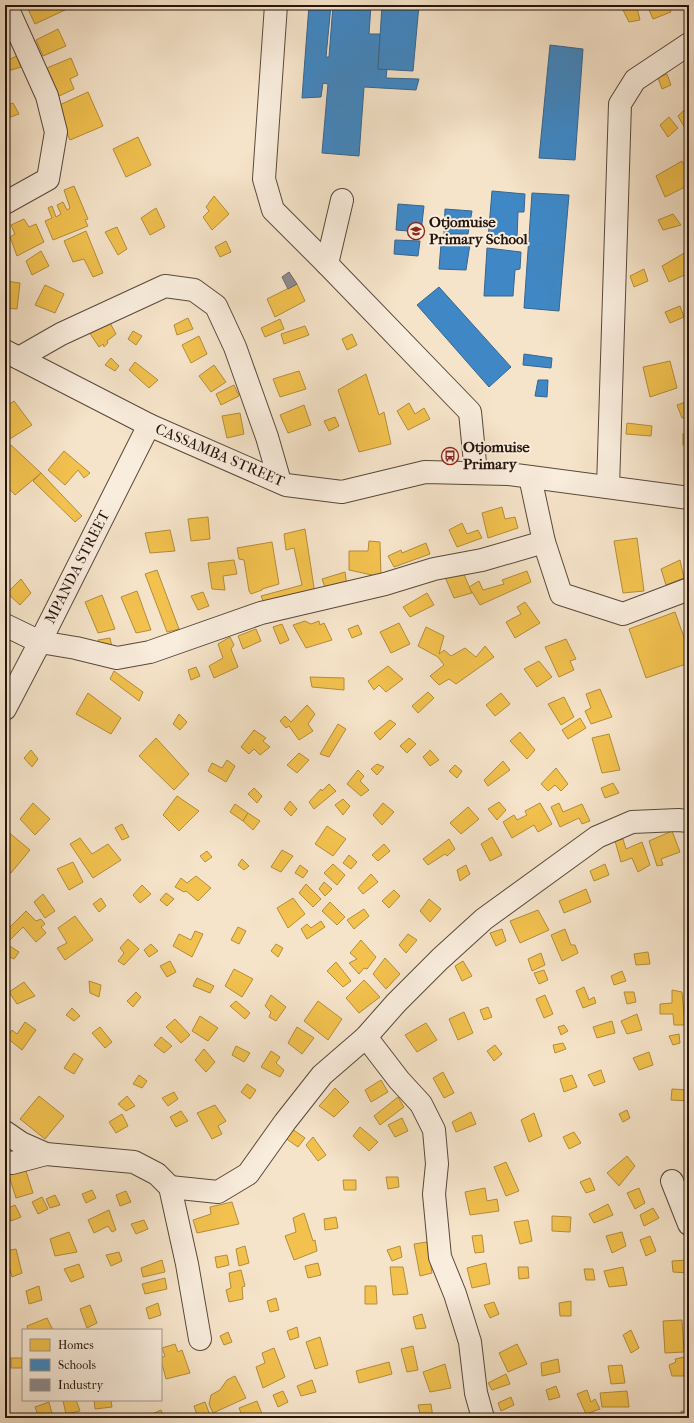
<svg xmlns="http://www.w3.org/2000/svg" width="694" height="1423" viewBox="0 0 694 1423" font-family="'IM FELL French Canon',serif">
	<rect width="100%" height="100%" fill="#f6e4ca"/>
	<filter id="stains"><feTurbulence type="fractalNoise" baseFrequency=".005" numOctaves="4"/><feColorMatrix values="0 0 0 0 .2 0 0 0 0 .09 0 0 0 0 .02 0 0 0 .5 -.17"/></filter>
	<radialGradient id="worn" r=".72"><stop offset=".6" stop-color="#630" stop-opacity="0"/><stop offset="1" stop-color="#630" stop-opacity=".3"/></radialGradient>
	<!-- homes -->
	<g fill="#f2c14e" stroke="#b48d3a">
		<path d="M26,5H62L65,10L35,24Z"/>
		<path d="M647,5H668L671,12L653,19Z"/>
		<path d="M637,8L640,20L629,22L623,10Z"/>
		<path d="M58,29L66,46L43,56L36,40Z"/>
		<path d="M17,56L21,67L5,72V61Z"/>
		<path d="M71,58L78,75L70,79L74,89L57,97L42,70Z"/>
		<path d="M667,74L671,85L662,89L658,78Z"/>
		<path d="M88,92L103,126L70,140L55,107Z"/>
		<path d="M13,103L19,114L5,119V106Z"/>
		<path d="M685,109L689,119V135L678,116Z"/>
		<path d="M669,117L678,128L668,137L660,125Z"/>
		<path d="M138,137L151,165L126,177L113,149Z"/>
		<path d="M682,161L689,174V185L665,197L656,176Z"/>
		<path d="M74,186L88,219L85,220L88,226L53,240L45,221L52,218L48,208L52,206L56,217L61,214L57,205L63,202L67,210L70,208L64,190Z"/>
		<path d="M214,196L229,214L212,230L203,217L209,211L206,207Z"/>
		<path d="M156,208L165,227L150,235L141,218Z"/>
		<path d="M673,214L681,225L663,230L658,220Z"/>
		<path d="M24,219L29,227L36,224L44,242L17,256L10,237L15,234L11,225Z"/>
		<path d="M117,227L127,249L118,255L105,232Z"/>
		<path d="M86,231L103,273L93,277L84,259L73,262L64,241Z"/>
		<path d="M226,241L231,252L220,257L215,247Z"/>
		<path d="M41,251L49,266L32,275L26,261Z"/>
		<path d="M686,252L689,257V273L669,282L662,266Z"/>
		<path d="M644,269L648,281L634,287L630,276Z"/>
		<path d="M5,281L20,283L17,309L5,308Z"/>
		<path d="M297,284L305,301L275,317L267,299Z"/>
		<path d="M45,285L64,294L55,313L35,305Z"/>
		<path d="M680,306L684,317L670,323L665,312Z"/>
		<path d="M188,318L193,329L177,335L174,325Z"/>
		<path d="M108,319L116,334L107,341L108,343L104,347L103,344L99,347L89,332Z"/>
		<path d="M280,319L284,329L265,337L261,328Z"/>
		<path d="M305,326L309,335L284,344L281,334Z"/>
		<path d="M133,331L142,336L136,345L128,339Z"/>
		<path d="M352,334L357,345L347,350L342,339Z"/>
		<path d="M199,336L207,354L191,363L182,345Z"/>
		<path d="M111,358L119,366L115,371L105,365Z"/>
		<path d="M670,361L677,388L650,397L643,367Z"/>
		<path d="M135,362L158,380L149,388L129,370Z"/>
		<path d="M214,365L226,382L211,392L199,376Z"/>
		<path d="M299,371L306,389L280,397L273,379Z"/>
		<path d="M366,374L379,415L384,412L391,444L359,452L338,390Z"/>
		<path d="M234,385L239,396L221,405L216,394Z"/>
		<path d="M14,401L32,425L5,442V407Z"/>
		<path d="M689,401V417L682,418L677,405Z"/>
		<path d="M409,403L415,414L424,408L430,419L408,430L397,411Z"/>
		<path d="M304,405L311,425L288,433L280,415Z"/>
		<path d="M240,413L244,434L227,438L222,416Z"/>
		<path d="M335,417L339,426L329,431L324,421Z"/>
		<path d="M627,423L652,426L651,436L626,434Z"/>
		<rect x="683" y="434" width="6" height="11"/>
		<path d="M11,445L41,473L15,495L5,484V451Z"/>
		<path d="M64,451L90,473L84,478L78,470L65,485L48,470Z"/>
		<path d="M41,473L82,516L75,522L33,481Z"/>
		<path d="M502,507L505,519L515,517L518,528L488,538L482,513Z"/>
		<path d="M208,517L210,539L191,541L188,519Z"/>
		<path d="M462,523L467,534L478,530L482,538L457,547L449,530Z"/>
		<path d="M305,529L315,594L265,605L261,596L302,585L294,548L286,550L284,534Z"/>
		<path d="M170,530L175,551L150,553L145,533Z"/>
		<path d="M637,538L644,591L623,593L614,541Z"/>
		<path d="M369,541L380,542L381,577L349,570V551H368Z"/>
		<path d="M272,542L279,584L262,589V590L251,594L249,591L244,560L239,559L237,548Z"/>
		<path d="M426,543L430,554L394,567L388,556L401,550L402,553Z"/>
		<path d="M234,560L237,574L223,576L225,590L212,589L208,563Z"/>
		<path d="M680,560L684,578L666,585L661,569Z"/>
		<path d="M157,570L179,629L167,632L145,574Z"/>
		<path d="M462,570L472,593L454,598L445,577Z"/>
		<path d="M527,571L531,582L480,605L469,587L479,581L483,590L504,584L502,580Z"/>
		<path d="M345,572L347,586L326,590L322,579Z"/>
		<path d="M21,579L31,593L20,605L7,593Z"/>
		<path d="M137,591L151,630L136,633L121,597Z"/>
		<path d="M203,592L209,606L198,610L191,596Z"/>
		<path d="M427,593L434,605L410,617L403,607Z"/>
		<path d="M102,595L115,629L98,633L85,602Z"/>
		<path d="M525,602L540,623L515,638L506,622L521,614L517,607Z"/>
		<path d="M675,612L689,651V663L646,678L629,629Z"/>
		<path d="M305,621L311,624L319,621L320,625L324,623L332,640L306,648L293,625Z"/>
		<path d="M399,623L410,644L391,653L380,632Z"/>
		<path d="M282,624L289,640L280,644L273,627Z"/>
		<path d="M358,625L362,634L352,638L348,629Z"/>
		<path d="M426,627L444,636L439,654L444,650L451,656L465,648L476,657L485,646L494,657L456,684L449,679L439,685L430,676L444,665L438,657L418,646Z"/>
		<path d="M256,629L261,641L243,649L238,636Z"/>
		<path d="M230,637L234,645L231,649L238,667L214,678L209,666L223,658L218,644Z"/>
		<path d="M110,638L112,647L101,649L98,640Z"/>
		<path d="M566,639L576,659L570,661L574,670L559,677L545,647Z"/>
		<path d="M539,661L552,677L537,687L524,669Z"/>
		<path d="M388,666L403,679L386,692L379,685L374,690L368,681Z"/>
		<path d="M196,667L200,676L191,680L188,670Z"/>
		<path d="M114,671L143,692L139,701L110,679Z"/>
		<path d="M310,677L344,678V690L312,687Z"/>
		<path d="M600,689L612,717L591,724L585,711L591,708L586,694Z"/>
		<path d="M428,692L434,698L418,713L412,706Z"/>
		<path d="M88,693L121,718L111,734L76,714Z"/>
		<path d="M501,693L510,704L495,716L486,705Z"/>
		<path d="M564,697L574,717L561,725L548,704Z"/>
		<path d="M307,705L315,714L308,724L313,731L299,740L289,726L286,728L280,721L285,716L291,722Z"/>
		<path d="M179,714L187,722L180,730L173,724Z"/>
		<path d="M580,718L586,728L568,739L562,730Z"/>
		<path d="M390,720L396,724L380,740L374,733Z"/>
		<path d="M338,724L346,729L329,757L320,754Z"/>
		<path d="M254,730L266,738L263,741L270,747L260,755L254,749L249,754L241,747Z"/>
		<path d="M520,732L535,750L527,759L510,741Z"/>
		<path d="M609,734L620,770L602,773L592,738Z"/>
		<path d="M156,738L189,774L174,790L139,756Z"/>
		<path d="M409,738L416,744L407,753L400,746Z"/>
		<path d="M31,750L38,759L32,767L24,758Z"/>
		<path d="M430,750L439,760L430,766L423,757Z"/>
		<path d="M299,753L309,760L297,773L287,765Z"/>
		<path d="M227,760L235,766L226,782L208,771L212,763L222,768Z"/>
		<path d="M503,761L510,770L488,786L484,780Z"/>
		<path d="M377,764L384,767L377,775L371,769Z"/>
		<path d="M455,765L462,771L457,778L449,771Z"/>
		<path d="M556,768L568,784L561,791L555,785L548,791L541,784Z"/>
		<path d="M358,770L364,776L360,781L369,790L361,796L347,784Z"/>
		<path d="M613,783L619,793L605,798L601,788Z"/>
		<path d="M329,784L336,791L314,809L309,802L321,789L322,791Z"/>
		<path d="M254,788L262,796L257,803L248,794Z"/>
		<path d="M177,796L199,811L179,831L163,815Z"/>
		<path d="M343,799L350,806L343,815L335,805Z"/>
		<path d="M290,801L297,809L291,816L284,809Z"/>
		<path d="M499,802L506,810L497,820L488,809Z"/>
		<path d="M33,803L50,819L35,835L20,819Z"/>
		<path d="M383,803L394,812L382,825L373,815Z"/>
		<path d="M540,803L552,824L538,832L534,825L512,838L503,822L514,815L517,820L527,815L525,811Z"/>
		<path d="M559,803L563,812L582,804L590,821L582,824L579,818L560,827L551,807Z"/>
		<path d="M235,804L248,813L243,821L230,812Z"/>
		<path d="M468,807L479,819L461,834L450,823Z"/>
		<path d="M248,813L260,821L253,830L243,821Z"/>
		<path d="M122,824L129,837L122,840L115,828Z"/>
		<path d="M327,826L346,839L333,856L315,844Z"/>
		<path d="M7,831L30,850L11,873L5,868V834Z"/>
		<path d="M672,831L680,852L661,859L663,865L657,866L649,841Z"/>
		<path d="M492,837L502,855L490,861L481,844Z"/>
		<path d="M80,838L92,854L108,844L121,860L93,878L70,844Z"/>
		<path d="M449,839L455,849L447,856L445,854L428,865L423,859Z"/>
		<path d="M623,839L626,849L642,842L650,865L638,872L632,858L621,862L615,841Z"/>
		<path d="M384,844L390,851L378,861L372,855Z"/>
		<path d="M282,850L293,856L281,872L271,867Z"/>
		<path d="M207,851L212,857L205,862L200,856Z"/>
		<path d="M687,851H689V874H688Z"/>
		<path d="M349,855L357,862L351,869L343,863Z"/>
		<path d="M242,859L249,866L244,870L238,865Z"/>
		<path d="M73,862L83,882L69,890L57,869Z"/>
		<path d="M333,864L345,875L337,885L324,873Z"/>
		<path d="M605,864L609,875L594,881L590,871Z"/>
		<path d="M300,865L308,871L303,878L295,873Z"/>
		<path d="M466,865L470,874L460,881L457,870Z"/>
		<path d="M371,874L378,882L363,894L358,888Z"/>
		<path d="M196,876L211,888L198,901L186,891L184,892L175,887L181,878L187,883Z"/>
		<path d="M324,882L332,889L325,896L319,889Z"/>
		<path d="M306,884L321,899L313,907L299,893Z"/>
		<path d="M142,885L151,894L140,903L133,895Z"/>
		<path d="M586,889L591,902L564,913L559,901Z"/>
		<path d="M394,890L400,896L389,908L382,901Z"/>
		<path d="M166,893L174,899L167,906L160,900Z"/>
		<path d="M43,894L55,911L45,918L34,902Z"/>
		<path d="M101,898L106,906L99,912L93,904Z"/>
		<path d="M293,898L305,914L288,928L277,908Z"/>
		<path d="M429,899L441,909L430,922L420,911Z"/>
		<path d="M330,902L345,917L337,925L322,911Z"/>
		<path d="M364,909L369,916L354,929L347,920Z"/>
		<path d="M538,910L549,930L520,943L510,921Z"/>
		<path d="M26,911L36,921L41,919L45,924L41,927L46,933L36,942L23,927L10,940L5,935V932Z"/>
		<path d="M75,916L93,940L65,960L57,948L67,943L58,928Z"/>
		<path d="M321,921L325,927L307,939L301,929L307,924L311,928Z"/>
		<path d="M238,927L246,931L239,944L231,940Z"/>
		<path d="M502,929L506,941L496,946L490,933Z"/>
		<path d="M565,929L571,945H575L578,953L562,961L551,935Z"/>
		<path d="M195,931L203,934L192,957L173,946L179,934L191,940Z"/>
		<path d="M408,934L417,940L406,953L399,945Z"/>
		<path d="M128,939L139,949L124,965L118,961L124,953L120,948Z"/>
		<path d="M361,940L376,957L367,969L364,968L359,974L349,963L357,959L350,953Z"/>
		<path d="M5,943L19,952L14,959L5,955Z"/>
		<path d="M151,944L158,951L149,957L144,950Z"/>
		<path d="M276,944L283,948L278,957L271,951Z"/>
		<path d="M648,952L650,964L636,965L634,954Z"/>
		<path d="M541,953L545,965L532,971L528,959Z"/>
		<path d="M385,958L400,974L386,989L373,974Z"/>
		<path d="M170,961L176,972L167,977L160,966Z"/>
		<path d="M463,961L472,976L462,981L455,966Z"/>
		<path d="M336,962L351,981L343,987L327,971Z"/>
		<path d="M234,969L253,979L242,997L225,986Z"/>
		<path d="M544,970L548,980L539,984L534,973Z"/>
		<path d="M622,971L626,981L614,985L611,976Z"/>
		<path d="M197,978L214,986L210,993L193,986Z"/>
		<path d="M364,980L380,997L359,1013L346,998Z"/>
		<path d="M89,981L101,985L99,997L90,993Z"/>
		<path d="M24,982L35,996L17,1004L9,992Z"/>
		<path d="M584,987L589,1000L594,997L596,1003L583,1008L576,991Z"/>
		<path d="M672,990L682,992L685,1025H674L673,1014H660V1004L672,1003Z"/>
		<path d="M136,992L141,997L133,1007L127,1001Z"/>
		<path d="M624,992H634L636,1002L627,1004Z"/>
		<path d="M271,995L286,1007L276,1021L269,1017L271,1012L265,1006Z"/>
		<path d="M545,995L553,1014L544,1018L536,999Z"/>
		<path d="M236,1001L250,1013L245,1019L230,1006Z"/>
		<path d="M318,1001L342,1019L328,1040L304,1021Z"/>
		<path d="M488,1007L492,1017L484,1020L480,1010Z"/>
		<path d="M72,1008L80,1016L74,1021L66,1015Z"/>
		<path d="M464,1012L473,1033L458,1040L449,1019Z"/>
		<path d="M637,1014L642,1030L627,1034L621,1021Z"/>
		<path d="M200,1016L218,1028L208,1041L192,1031Z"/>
		<path d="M175,1019L190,1035L181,1043L166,1027Z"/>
		<path d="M612,1021L615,1033L597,1038L593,1027Z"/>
		<path d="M25,1022L36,1030L22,1050L7,1038L12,1030L17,1034Z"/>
		<path d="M426,1023L437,1040L417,1052L405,1035Z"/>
		<path d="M564,1025L568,1031L561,1035L558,1027Z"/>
		<path d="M100,1027L112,1042L105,1048L92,1033Z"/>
		<path d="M297,1027L314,1038L302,1054L288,1043Z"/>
		<path d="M679,1034L680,1043L673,1045L669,1036Z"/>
		<path d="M161,1037L172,1046L164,1053L154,1045Z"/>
		<path d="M563,1043L566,1049L555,1053L553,1045Z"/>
		<path d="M495,1045L502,1054L494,1061L487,1051Z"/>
		<path d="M236,1046L250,1053L244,1062L232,1055Z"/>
		<path d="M204,1049L215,1062L206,1072L195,1060Z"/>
		<path d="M271,1051L280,1057L276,1063L284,1070L280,1077L261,1067Z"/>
		<path d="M649,1052L653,1065L639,1070L633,1058Z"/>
		<path d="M74,1053L83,1059L74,1074L64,1068Z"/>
		<path d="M601,1070L605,1082L594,1086L588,1075Z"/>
		<path d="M443,1072L454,1093L444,1098L433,1078Z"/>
		<path d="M139,1075L147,1081L142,1088L133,1084Z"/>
		<path d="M572,1075L577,1087L564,1092L560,1079Z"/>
		<path d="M381,1080L388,1092L371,1102L365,1090Z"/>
		<path d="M247,1084L256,1090L250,1099L241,1092Z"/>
		<path d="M335,1088L349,1102L334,1117L319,1106Z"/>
		<path d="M672,1089L689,1090V1101L671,1100Z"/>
		<path d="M174,1092L178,1099L168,1106L162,1098Z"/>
		<path d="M39,1096L64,1116L45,1139L20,1119Z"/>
		<path d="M127,1096L135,1106L126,1111L118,1104Z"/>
		<path d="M398,1097L404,1107L380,1125L374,1116Z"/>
		<path d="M215,1105L226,1121L218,1126L222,1134L212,1139L197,1113Z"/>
		<path d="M627,1110L630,1118L623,1122L619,1114Z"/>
		<path d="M181,1111L188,1121L176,1127L170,1117Z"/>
		<path d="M471,1112L476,1124L456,1132L452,1122Z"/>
		<path d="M534,1113L542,1136L529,1142L521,1120Z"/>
		<path d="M122,1114L128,1126L116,1133L109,1122Z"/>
		<path d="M402,1118L408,1131L395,1137L388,1125Z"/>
		<path d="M288,1126L305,1138L298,1147L281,1135Z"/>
		<path d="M360,1127L378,1142L369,1151L353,1136Z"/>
		<path d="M574,1132L581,1143L569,1149L563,1137Z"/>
		<path d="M313,1137L326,1155L318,1161L306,1145Z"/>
		<path d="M627,1156L635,1166L619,1186L607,1173Z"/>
		<path d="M506,1162L519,1191L506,1196L494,1167Z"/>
		<path d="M25,1168L33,1193L16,1198L8,1173Z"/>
		<path d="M386,1177H398L399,1187L388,1189Z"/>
		<path d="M590,1178L595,1190L586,1193L580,1182Z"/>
		<path d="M343,1180H356V1190H344Z"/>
		<path d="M485,1188L487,1201L497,1199L499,1211L470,1215L465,1192Z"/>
		<path d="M639,1188L645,1203L635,1209L627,1193Z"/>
		<path d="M92,1190L96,1198L86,1203L82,1194Z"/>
		<path d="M126,1191L131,1202L120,1206L116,1195Z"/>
		<path d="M55,1195L60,1205L50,1208L46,1199Z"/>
		<path d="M42,1197L48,1209L38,1214L32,1202Z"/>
		<path d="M232,1202L239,1224L197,1233L193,1220L211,1214L210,1207Z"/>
		<path d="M608,1204L613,1215L594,1223L589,1214Z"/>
		<path d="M15,1205L21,1217L11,1221L6,1209Z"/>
		<path d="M653,1208L659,1218L644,1226L640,1215Z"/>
		<path d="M109,1210L116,1230L112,1232L108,1226L94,1233L88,1220Z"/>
		<path d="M304,1213L313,1241L315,1240L317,1251L294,1260L285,1236L296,1232L293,1218Z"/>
		<path d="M552,1216L571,1217L570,1232L552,1231Z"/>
		<path d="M336,1217L338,1228L325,1230L324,1219Z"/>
		<path d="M144,1220L148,1229L136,1234L131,1224Z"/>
		<path d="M528,1220L532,1241L520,1244L514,1222Z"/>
		<path d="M69,1232L77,1252L55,1256L50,1239Z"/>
		<path d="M622,1232L626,1246L612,1253L606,1236Z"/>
		<path d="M482,1235L484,1252L475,1253L472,1236Z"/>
		<path d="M650,1236L656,1251L646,1256L640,1240Z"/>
		<path d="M427,1242L432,1273L420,1276L414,1244Z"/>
		<path d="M245,1246L249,1263L239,1266L236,1249Z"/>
		<path d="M400,1246L402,1257L392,1261L387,1250Z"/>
		<path d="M16,1249L22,1273L12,1277L5,1251Z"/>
		<path d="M119,1252L122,1261L111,1266L106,1255Z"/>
		<path d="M227,1255L229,1265L217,1268L215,1257Z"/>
		<path d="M162,1260L165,1272L143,1277L141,1268Z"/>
		<path d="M688,1260V1273L673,1272L672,1261Z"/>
		<path d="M318,1263L321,1275L308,1278L305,1266Z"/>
		<path d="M486,1263L490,1284L472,1288L467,1268Z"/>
		<path d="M79,1264L84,1277L71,1282L64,1269Z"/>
		<path d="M390,1267H403L408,1294L393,1295Z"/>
		<path d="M518,1267H528L529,1278L519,1279Z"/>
		<path d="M623,1267L627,1285L609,1287L604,1271Z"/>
		<path d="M584,1269H593L595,1280H586Z"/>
		<path d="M241,1270L245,1286L242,1287L243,1299L229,1302L226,1290L231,1288L229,1273Z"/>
		<path d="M165,1278L167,1289L145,1294L142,1284Z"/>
		<path d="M39,1286L42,1300L29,1304L26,1291Z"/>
		<path d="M365,1286H376L377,1304H365Z"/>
		<path d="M276,1298L279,1310L270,1312L267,1301Z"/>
		<path d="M571,1301V1316H560L559,1303Z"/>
		<path d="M494,1302L499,1314L490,1318L484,1305Z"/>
		<path d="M158,1303L161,1315L149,1319L146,1308Z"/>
		<path d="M90,1305L97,1323L87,1328L80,1309Z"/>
		<path d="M422,1314L426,1328L416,1329L413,1317Z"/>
		<path d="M47,1318L53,1330H28L27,1326Z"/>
		<path d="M682,1320L684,1352L665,1353L663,1321Z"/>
		<path d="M297,1327L299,1337L290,1340L287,1331Z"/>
		<path d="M631,1330L639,1348L631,1353L623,1335Z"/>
		<path d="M228,1332L232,1342L224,1345L220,1336Z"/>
		<path d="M320,1337L328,1365L315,1369L306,1342Z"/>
		<path d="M175,1344L178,1352L182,1350L190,1373L166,1379L161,1360V1358L165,1356L162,1348Z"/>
		<path d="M517,1344L527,1364L508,1372L499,1353Z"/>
		<path d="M413,1346L418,1370L407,1372L401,1349Z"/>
		<path d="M274,1348L285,1377L263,1388L256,1367L265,1363L262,1353Z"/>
		<path d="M689,1356V1371L684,1372V1376H672L669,1365L676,1362L675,1359Z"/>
		<rect x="11" y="1358" width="11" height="10"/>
		<path d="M558,1359L560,1372L542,1376L541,1363Z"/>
		<path d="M389,1362L392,1374L359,1383L356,1371Z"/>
		<path d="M445,1364L451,1388L430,1392L423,1372Z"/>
		<path d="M622,1365L625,1383L611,1384L608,1366Z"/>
		<path d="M506,1374L510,1384L492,1390L488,1383Z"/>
		<path d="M235,1376L246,1398L213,1413L209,1404L211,1395L220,1390L227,1380Z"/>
		<path d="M312,1380L316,1392L301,1396L297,1386Z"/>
		<path d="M556,1386L560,1397L549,1400L546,1390Z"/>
		<path d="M587,1390L591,1402L595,1399L600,1409L586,1414L577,1394Z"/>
		<path d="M283,1391L288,1402L278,1407L273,1395Z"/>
		<path d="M627,1391L629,1407H602L600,1393Z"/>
		<path d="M511,1397L514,1405L501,1411L498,1403Z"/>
		<path d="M67,1400H76L80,1411L66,1414L63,1401Z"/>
		<path d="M94,1400H111L112,1407L95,1409Z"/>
		<path d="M257,1401L262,1414L253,1418H243L239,1408Z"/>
		<path d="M49,1402L53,1418H32V1417L38,1415L35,1407Z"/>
		<path d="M205,1402L210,1415L206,1418H198L194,1406Z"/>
		<path d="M431,1404L433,1418H421L418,1405Z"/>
		<path d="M161,1410L164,1418H151L150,1415Z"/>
		<path d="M681,1411L689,1412V1418H681Z"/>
		<path d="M463,1416V1418H440Z"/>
	</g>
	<!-- schools -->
	<g fill="#3f88c5" stroke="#37658e">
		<path d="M309,5H331L326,57H329L333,5H371L369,34H380L378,69H387L386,78L419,79L416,90L364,87L359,156L322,153L328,84L323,83L321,97L302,98Z"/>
		<path d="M382,5H419L413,71L378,69Z"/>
		<path d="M550,45L583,49L575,160L539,158Z"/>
		<path d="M492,191L525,194L524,212H518L517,239H488Z"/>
		<path d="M532,193L569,195L559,311L524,308Z"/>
		<path d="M398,204L424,206L421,232L396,230Z"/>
		<path d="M445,209L472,211L468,234H444Z"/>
		<path d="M395,240L420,241L418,256L394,254Z"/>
		<path d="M441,244H470L466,270L439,269Z"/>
		<path d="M487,248L521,252L520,269L515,270L513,296H484Z"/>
		<path d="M439,287L511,367L489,387L417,305Z"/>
		<path d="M524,354L552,358L551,368L523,365Z"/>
		<path d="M538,380H548L547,397L535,396Z"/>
	</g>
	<!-- industry -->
	<path fill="#8d8d92" stroke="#6e696a" d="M289,272L297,284L288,289L282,277Z"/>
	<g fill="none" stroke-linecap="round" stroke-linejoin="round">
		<!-- minor casing -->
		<g stroke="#59483c" stroke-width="24">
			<g id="minor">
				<path d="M276,5L264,179L273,210L327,264L470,412L476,473"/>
				<path d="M5,203L48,179L56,132L47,96L6,5"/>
				<path d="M327,264L342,200"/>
				<path d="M5,351L149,425L286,485L342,492L425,472L508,474L689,498"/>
				<path d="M19,358L61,334L165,286L194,290L216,306L235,347L267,437L280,482"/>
				<path d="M530,477L544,542L561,594L623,614L689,589"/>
				<path d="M608,487L620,104L635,80L689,44"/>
				<path d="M5,625L40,642L76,648L117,658L150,652L261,613L385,584L434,569L482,560L544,542"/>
				<path d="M5,709L40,642L149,425"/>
				<path d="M366,1037L399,1080L421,1104L434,1130L437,1164L434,1194L440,1257L455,1294L470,1342L476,1393L483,1418"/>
				<path d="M5,1132L21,1143L46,1154L134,1162L157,1174L170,1187L187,1264L200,1339"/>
				<path d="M5,1162L12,1163L46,1154"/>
				<path d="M672,1181L689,1224"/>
				<path d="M170,1187L218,1192L248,1174L285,1122L322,1075L366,1037L396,1003L440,959L484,919L597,837L632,822L678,820L689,821"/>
			</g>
		</g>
		<!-- minor -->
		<use href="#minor" stroke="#f9eddd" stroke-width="22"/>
	</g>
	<!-- icons -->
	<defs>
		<g id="school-ring" transform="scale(0.9)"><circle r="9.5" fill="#f9eddd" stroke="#8f2418" stroke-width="1.5"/><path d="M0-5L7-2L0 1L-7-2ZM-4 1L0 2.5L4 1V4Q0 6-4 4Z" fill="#8f2418"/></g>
		<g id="bus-ring" transform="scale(0.9)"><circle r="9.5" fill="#f9eddd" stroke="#8f2418" stroke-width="1.5"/><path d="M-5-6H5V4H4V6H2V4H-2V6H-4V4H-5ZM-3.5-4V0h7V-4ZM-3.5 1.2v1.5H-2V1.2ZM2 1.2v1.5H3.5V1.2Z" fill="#8f2418"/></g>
	</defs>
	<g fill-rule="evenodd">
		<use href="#school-ring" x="416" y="231"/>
		<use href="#bus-ring" x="450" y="456"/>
	</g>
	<g text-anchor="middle" stroke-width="4" stroke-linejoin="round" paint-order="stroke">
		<!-- poi labels -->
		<g font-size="15" font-weight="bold" fill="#25140c" stroke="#f9eddd" text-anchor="start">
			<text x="429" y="227">Otjomuise<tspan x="429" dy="17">Primary School</tspan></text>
			<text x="463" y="452">Otjomuise<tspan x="463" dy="17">Primary</tspan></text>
		</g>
		<!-- street labels -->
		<g font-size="15" fill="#25140c" stroke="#f9eddd">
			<text transform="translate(220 455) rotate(23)" y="5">CASSAMBA STREET</text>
			<text transform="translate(77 567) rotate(-63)" y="5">MPANDA STREET</text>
		</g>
	</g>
	<!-- margin -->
	<rect width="694" height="1423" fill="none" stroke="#f6e4ca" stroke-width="20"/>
	<rect x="6" y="6" width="682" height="1411" fill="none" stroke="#25140c" stroke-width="2"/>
	<rect x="10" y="10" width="674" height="1403" fill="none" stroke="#25140c"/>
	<!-- legend -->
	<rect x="22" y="1329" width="140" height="72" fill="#f9eddd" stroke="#a49689"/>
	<rect x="30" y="1339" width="20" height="12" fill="#f2c14e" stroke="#a49689"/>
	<text x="58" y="1349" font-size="12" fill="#25140c">Homes</text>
	<rect x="30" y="1359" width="20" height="12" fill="#3f88c5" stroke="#a49689"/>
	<text x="58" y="1369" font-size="12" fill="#25140c">Schools</text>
	<rect x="30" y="1379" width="20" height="12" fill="#8d8d92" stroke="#a49689"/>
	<text x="58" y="1389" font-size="12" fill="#25140c">Industry</text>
	<rect width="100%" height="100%" filter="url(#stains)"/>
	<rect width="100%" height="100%" fill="url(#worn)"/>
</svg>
